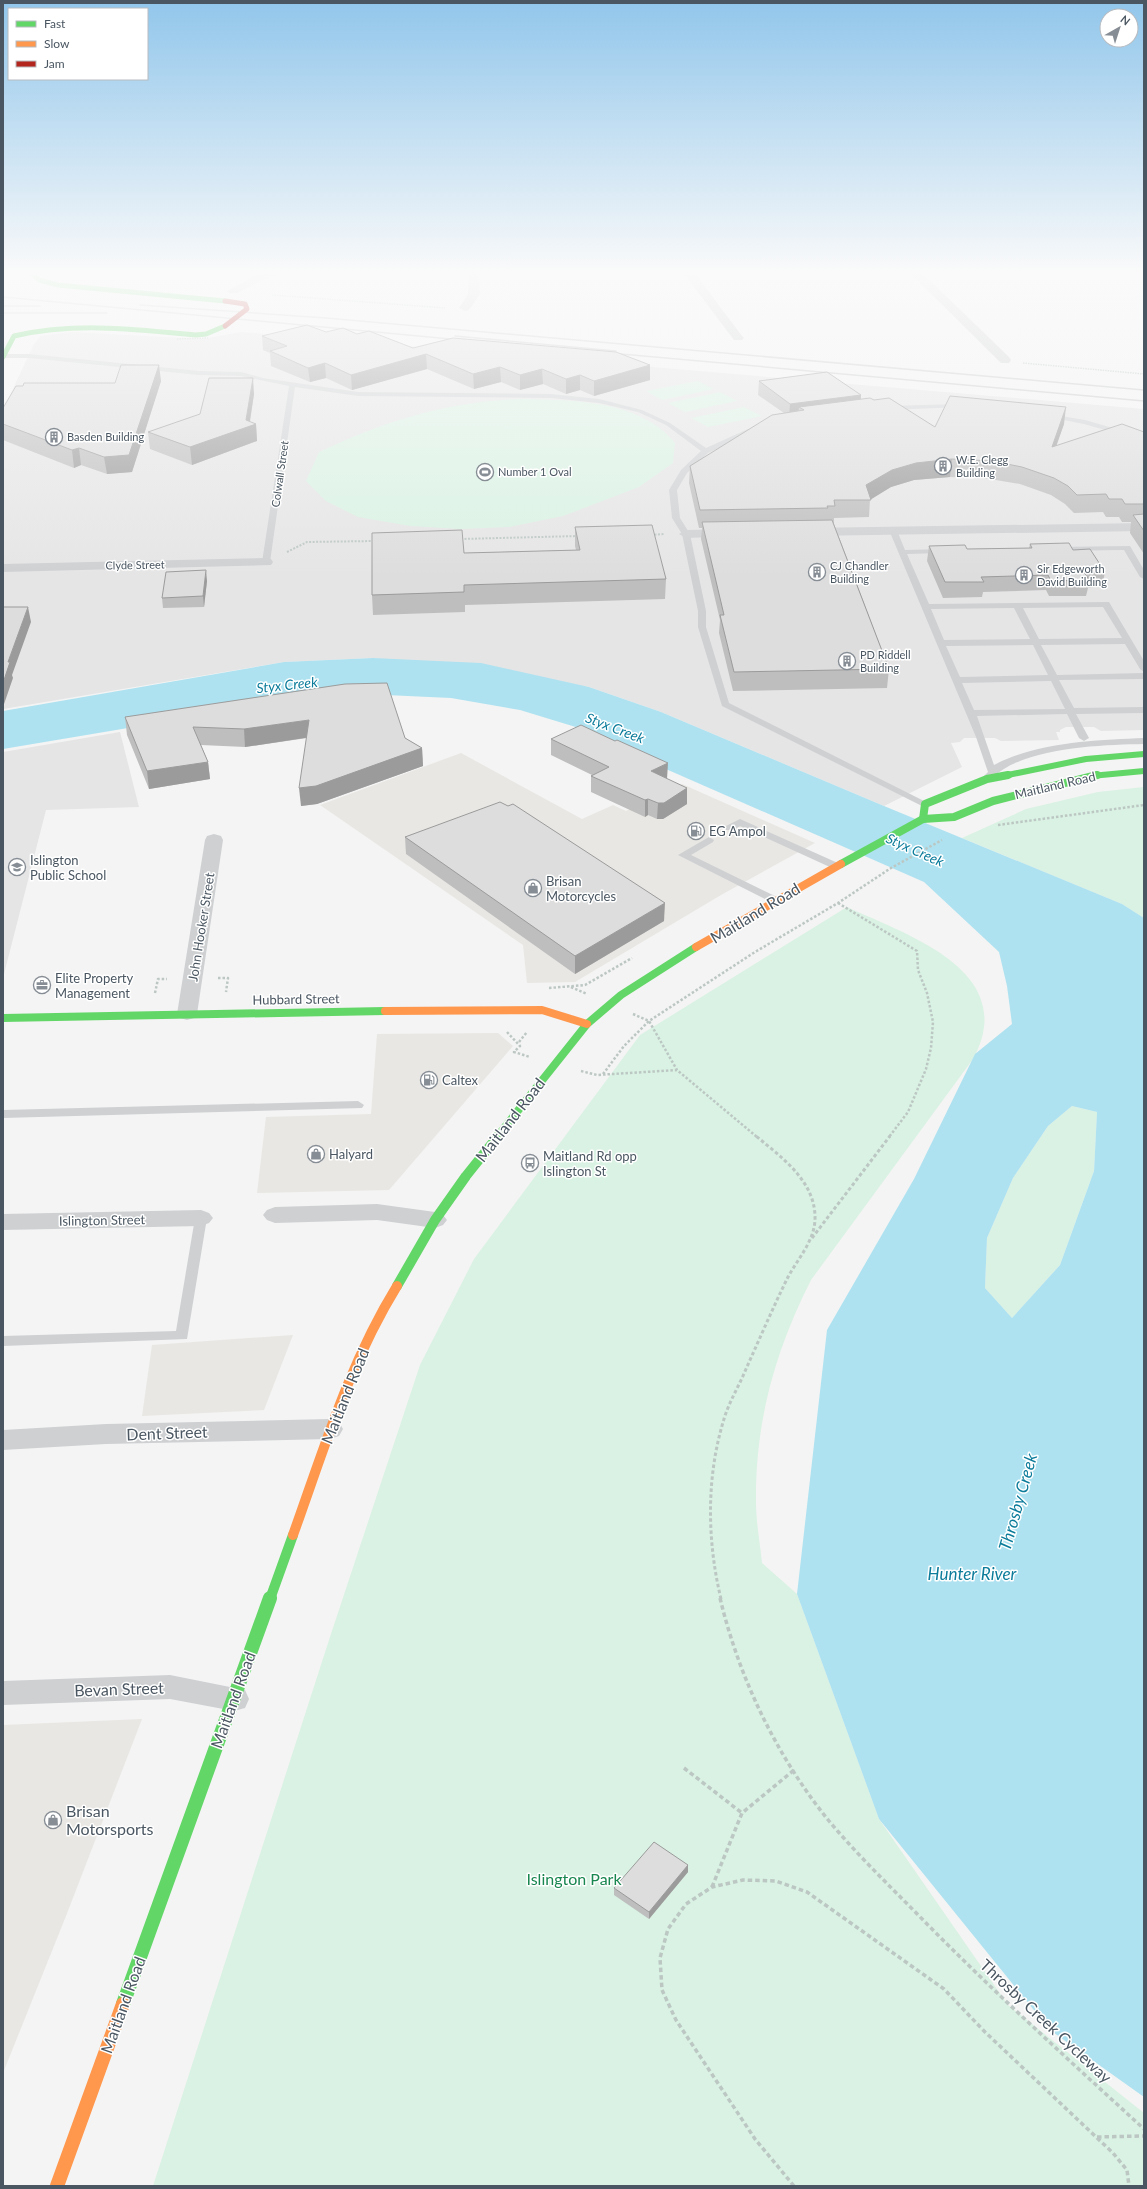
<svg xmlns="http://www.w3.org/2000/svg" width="1147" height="2189" viewBox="0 0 1147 2189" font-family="Lato,sans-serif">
	<rect width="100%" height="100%" fill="#f4f4f4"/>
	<!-- commercial -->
	<g fill="#e8e7e3">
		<path d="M461,753L582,819L613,805L626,811L682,784L815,843L721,895L575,982L527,983L523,945L320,805Z"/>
		<path d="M498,1033L513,1046L389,1190L257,1193L266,1117L371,1114L377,1034Z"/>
		<path d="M293,1335L264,1410L142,1416L152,1345Z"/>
		<path d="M142,1719L66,1916L3,2073V1725Z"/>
	</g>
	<!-- education -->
	<g fill="#e6e5e6">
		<path d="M71,332L202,339L241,332L1144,409V730L1101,731L1094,727H1066L1060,730V732H1056L1059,740L1001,741L995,738H964L960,742L951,743L962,767L884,806L661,712L589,687L373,658L284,662L3,709V410L33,346L40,336Z"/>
		<path d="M120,732L139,807L46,810L3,978V752Z"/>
	</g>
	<!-- green -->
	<g fill="#d9f2e3">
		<path d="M698,381L714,389L662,400L646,391Z"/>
		<path d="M720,392L737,401L685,412L668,403Z"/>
		<path d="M522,399C572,400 641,400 675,443L673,463L639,487L563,516L509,527L460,529L410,526L358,517L326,501L306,481L319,452C385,421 448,401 522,399Z"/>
		<path d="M744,407L762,416L708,427L691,418Z"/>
		<path d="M1144,787V918L1122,904L962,838L1026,809L1098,792Z"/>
		<path d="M847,907C907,935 1021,971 973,1059L811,1280C775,1351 755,1422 756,1502C756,1522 760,1543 762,1563L797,1594L879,1819L1008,2005L1144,2113V2186H153L329,1640L420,1365L474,1259L640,1035Z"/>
		<path d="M1072,1106L1097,1112L1094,1171L1060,1265L1012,1318L985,1288L987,1238L1013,1178L1048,1126Z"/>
	</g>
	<!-- water -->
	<path fill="#aee2f0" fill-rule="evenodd" d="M373,658L481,663L589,687L661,712L884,806L1122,904L1144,918V2097L1050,2030L879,1819L797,1594L827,1330L914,1179L975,1054L1012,1024L1007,986L999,952L924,882L659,766L579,728L520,710L451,698L364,694L271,704L3,749V711L284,662ZM1072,1106L1097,1112L1094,1171L1060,1265L1012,1318L985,1288L987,1238L1013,1178L1048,1126Z"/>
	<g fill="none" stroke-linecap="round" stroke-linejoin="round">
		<!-- path-far4 -->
		<g stroke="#bcc7c4" stroke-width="1.5" stroke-dasharray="1.5 1" stroke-linecap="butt">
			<path d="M272,295L445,308"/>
			<path d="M1023,363L1144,374"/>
		</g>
		<!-- path-far3 -->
		<g stroke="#bcc7c4" stroke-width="2" stroke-dasharray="2 1.5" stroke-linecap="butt">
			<path d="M651,535L664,534"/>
			<path d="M461,539L578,536"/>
			<path d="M287,552L307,542L374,541"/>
		</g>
		<!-- path-far2 -->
		<g stroke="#bcc7c4" stroke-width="2.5" stroke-dasharray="2.5 2" stroke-linecap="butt">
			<path d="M998,825L1144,805"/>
			<path d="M838,903L917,951L918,970L927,993L933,1022L931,1048L926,1069L908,1112L889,1137"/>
			<path d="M218,978H228L226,992"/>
			<path d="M571,987L587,994"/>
			<path d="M549,988L585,985L632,958"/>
			<path d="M155,993L158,979H167"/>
			<path d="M633,1014L649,1021L677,1070"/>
			<path d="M507,1032L520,1046L514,1052L530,1057"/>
			<path d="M519,1042L527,1032"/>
			<path d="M581,1071L597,1075L677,1070L757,1137"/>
			<path d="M603,1074L624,1046L649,1021L755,952L838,903L891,868L942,840"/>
		</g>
		<!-- path-far1 -->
		<g stroke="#bcc7c4" stroke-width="3" stroke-dasharray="3.5 2.5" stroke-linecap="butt">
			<path d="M812,1238L890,1136"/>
			<path d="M721,1599C707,1541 706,1477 724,1419C729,1402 739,1386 746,1369C759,1340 772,1310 786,1281C796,1260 816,1241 815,1216C814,1180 781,1157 756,1136"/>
		</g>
		<!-- path -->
		<g stroke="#bcc7c4" stroke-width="3.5" stroke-dasharray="4.5 3" stroke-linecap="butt">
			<path d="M720,1598C739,1678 777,1757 829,1821C860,1858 894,1890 927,1924C997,1995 1071,2062 1144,2129"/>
			<path d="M684,1768L742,1813"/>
			<path d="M712,1887L742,1813L794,1770"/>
			<path d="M1097,2137L1144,2136"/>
			<path d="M794,2186L755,2139L676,2020L662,1990L660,1958L668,1929L686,1904L712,1887L743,1880L776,1881L807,1892L944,1989L985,2032L1113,2153L1127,2170L1129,2186"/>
		</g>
		<!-- lane -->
		<g fill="#ced0d2" fill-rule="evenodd">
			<path d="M3,354H29L199,371L241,372L263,378L358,392L551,394L599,399L642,410L670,423L706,448L748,429H754V433L708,453L687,473L677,490L680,518L690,534L706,611V627L729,703L930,804L925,807L922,806L722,706L698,627V611L682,534L672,518L669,490L681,470L701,451L666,425L638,412L599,403L551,398L358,396L295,387L270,562L266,564L262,562L289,386L241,376L199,375L29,358H3Z"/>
			<path d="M960,404L962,405V407L887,410L884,408L887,406Z"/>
			<path d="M1050,414L1085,420L1144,437V441L1084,424L1048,417V415Z"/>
			<path d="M890,528H896L905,550L943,549L947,551L943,553L907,554L929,604L1109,602L1144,661V672L1140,669L1125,644L1041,645L1057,675L1144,673V679L1059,680L1074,708L1144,707V713L1076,714L1089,738L1084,741L1079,738L1067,714L977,716L994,765C1038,742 1096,740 1144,738V744C1101,745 1024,747 992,778H986L984,776L988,772L976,737L889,530ZM1103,607L1122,638L1039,639L1023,608ZM1014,608L1030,639L944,640L931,609ZM1033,645L1048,675L960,677L946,646ZM1051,681L1065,709L974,710L962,683Z"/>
			<path d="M1130,546L1144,570V579L1140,577L1124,550L1056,551L1052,549L1056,547Z"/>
			<path d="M740,819L840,864L841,866L836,869L832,868L740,826L734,830H726V826Z"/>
			<path d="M709,837L714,840L713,842L691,855L779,898L780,900L779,902H771L678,855Z"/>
			<path d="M358,1101L364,1105L362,1108L3,1118V1110Z"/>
			<path d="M201,1214L207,1218L187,1339L3,1346V1336L176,1331L195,1218Z"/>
		</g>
		<!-- street -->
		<g fill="#ced0d2" fill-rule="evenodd">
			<path d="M270,271H291L264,279L237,293H229L227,291L256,275Z"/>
			<path d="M469,271H479L480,294L469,310L465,311L459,308L468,294Z"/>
			<path d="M682,271H693L742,336L744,338L742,340H734Z"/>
			<path d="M908,271H920L1009,357L1011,360L1009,363H1001Z"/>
			<path d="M1136,271H1144V276Z"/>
			<path d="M1144,523V531L807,536L800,532L807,528Z"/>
			<path d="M731,529L738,533L736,536L686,538L679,534L686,530Z"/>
			<path d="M266,558L271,559L273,562L271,565L3,572V564Z"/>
			<path d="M214,834L221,836L223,840L197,1014L194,1018L187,1020L180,1018L177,1014L205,840L207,836Z"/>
			<path d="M377,1204L435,1212L443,1215L447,1220L443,1225L435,1228L377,1220L275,1223L267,1220L263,1215L267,1210L275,1207Z"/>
			<path d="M201,1210L209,1213L213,1218L209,1223L201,1226L3,1230V1214Z"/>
			<path d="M330,1419L339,1422L343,1429L339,1436L330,1439L106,1444L3,1450V1430L106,1424Z"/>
			<path d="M170,1675L245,1690L249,1699L245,1708L234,1711L170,1699L3,1705V1681Z"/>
		</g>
		<!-- fast-far4 -->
		<g stroke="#63d668" stroke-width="5">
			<path d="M30,271L39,280L58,285L225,301"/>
			<path d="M3,357L14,336C75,322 134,329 195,335L206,334L225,326"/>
		</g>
		<!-- fast-far3 -->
		<g stroke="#63d668" stroke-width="6">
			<path d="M1003,776L1086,759L1144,754"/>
			<path d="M1091,776L1144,771"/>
		</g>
		<!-- fast-far2 -->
		<g stroke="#63d668" stroke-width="8">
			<path d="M923,819L925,804L987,779L1008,775"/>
			<path d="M841,864L923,819L954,817L993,801L1097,775"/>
			<path d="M3,1018L385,1011"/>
			<path d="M497,1137L587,1024L621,995L696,947"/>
		</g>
		<!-- fast-far1 -->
		<g stroke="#63d668" stroke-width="10">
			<path d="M397,1286L435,1220L466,1176L498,1136"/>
			<path d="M270,1599L293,1535"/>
		</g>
		<!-- fast -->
		<path stroke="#63d668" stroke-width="14" d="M123,2004L270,1598"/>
		<!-- slow-far2 -->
		<g stroke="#ff974d" stroke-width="8">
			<path d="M696,947L841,864"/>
			<path d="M385,1011L542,1010L587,1024"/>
		</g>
		<!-- slow-far1 -->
		<path stroke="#ff974d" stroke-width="10" d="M293,1535C324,1449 349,1364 397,1286"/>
		<!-- slow -->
		<path stroke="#ff974d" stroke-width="14" d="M57,2186L123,2004"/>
		<!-- rail -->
		<g stroke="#c9cacc" stroke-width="1.5">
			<path d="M3,297L461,340"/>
			<path d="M140,305L326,318L1144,390"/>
			<path d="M3,306H40"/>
			<path d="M3,313H107"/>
			<path d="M455,336L616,351"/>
			<path d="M610,353L1144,401"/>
		</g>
		<!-- path-bridge -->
		<path stroke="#bcc7c4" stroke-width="1.5" stroke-dasharray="1.5 1" stroke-linecap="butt" d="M177,339L208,338"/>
		<!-- jam-bridge -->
		<path stroke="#b3261e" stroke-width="5" d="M225,301L245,304L247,309L225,326"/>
	</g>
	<!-- wall -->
	<g fill="#bebebf">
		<path d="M326,332L413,348L650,365V380L594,396L580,390L566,394L543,384L520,390L501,382L474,389L427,369L352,390L326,378L310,382L271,366L270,353L263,350L262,336Z"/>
		<path d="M161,381L132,472L107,474L81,465L74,468L3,440V408L115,383Z"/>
		<path d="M759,381L861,395V399L874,400L935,427L1064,424L1056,446L1144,432V554L1130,533L1131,522H1122L1119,517H1106L1103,512L1074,513L1065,504L1051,495L1020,484L990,479L950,477L914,480L891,487L870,499L869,517L834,518V524L889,669L887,688L733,691L719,633L720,620L701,539L702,528H699L689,483L690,466L784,413L758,395Z"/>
		<path d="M254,394L250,422L256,424L257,441L192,465L150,449L148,432L200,414Z"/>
		<path d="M575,527L666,579L665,599L465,605V612L373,615L372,595L464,553L576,550L575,546Z"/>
		<path d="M1030,544L1073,550L1105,572L1102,587L1088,588L1086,596H1049L1046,590L983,592L982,597L943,598L927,561L929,546L967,549L1029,548Z"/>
		<path d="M207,581L204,607L163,608L162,598Z"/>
		<path d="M125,717L405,738L422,748L423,766L317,804L301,806L307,738L245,747L201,745L208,762L210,779L149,789L127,735Z"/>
		<path d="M551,739L667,779L687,804L663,819H657L648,815L645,817L591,792V776L592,775L551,755Z"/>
		<path d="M508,806L664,921L575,974L406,854L405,837Z"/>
		<path d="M688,1865V1872L649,1919L614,1895V1888Z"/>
	</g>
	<!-- shaded-wall -->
	<g fill="#9b9b9b">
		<path d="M426,354L427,369L352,390L351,375Z"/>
		<path d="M325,363L326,378L310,382L308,368Z"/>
		<path d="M159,365L161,381L132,472L107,474L104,457Z"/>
		<path d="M650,365V380L594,396V381Z"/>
		<path d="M500,367L501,382L474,389L473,374Z"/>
		<path d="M542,369L543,384L520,390V375Z"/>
		<path d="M580,375V390L566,394V379Z"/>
		<path d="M253,378L254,394L249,426L256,424L257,441L192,465L190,447L246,420Z"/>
		<path d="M861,395L860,408L804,410L799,407L798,416L789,417L790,404Z"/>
		<path d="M1066,407L1064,424L1050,464L1052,447Z"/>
		<path d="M79,448L81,465L74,468L72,450Z"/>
		<path d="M952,459L950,477L914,480L891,487L870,500L866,485L892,470L916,463Z"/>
		<path d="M206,570L207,581L204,607L203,596Z"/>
		<path d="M28,607L31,622L12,675L13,678L3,707V683L8,662Z"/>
		<path d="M309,720L311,737L245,747L244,729Z"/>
		<path d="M422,748L423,766L317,804L301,806L299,788Z"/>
		<path d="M208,762L210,779L149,789L147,771Z"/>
		<path d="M668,763L667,779L651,771Z"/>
		<path d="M687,788V804L663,819H657L658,803Z"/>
		<path d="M648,799V815L645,817V800Z"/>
		<path d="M665,903L664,921L575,974V956Z"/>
		<path d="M688,1865V1872L649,1919V1912Z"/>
	</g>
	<!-- building -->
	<g fill="#ddddde" stroke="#9b9b9b">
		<path d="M307,325L326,332L343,328L357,334L369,331L413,348L453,338L616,352L650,365L594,381L580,375L566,379L542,369L520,375L500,367L473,374L426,354L351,375L325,363L308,368L270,351L287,346L262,336Z"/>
		<path d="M121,365H159L129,455L104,457L79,448L72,450L3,424V408L16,386H23L24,383H115Z"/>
		<path d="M827,372L861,395L790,404L759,381Z"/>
		<path d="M209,378H253L246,420L256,424L190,447L148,432L200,414Z"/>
		<path d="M950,396L1066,407L1052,447L1122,424L1144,432V504H1125L1122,499H1109L1106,494L1077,495L1068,486L1054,478L1022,467L992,461L952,459L916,463L892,470L866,485L871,500H834L835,506H827L828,508L700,510L690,466L772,415L804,410L799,407L870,398L874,400L889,398L935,427Z"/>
		<path d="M1144,514V531L1133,515Z"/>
		<path d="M832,520L889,669L734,672L720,615H724L702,522Z"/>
		<path d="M652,525L666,579L464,585V592L372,595V533L462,530L464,553L580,550L575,527Z"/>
		<path d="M1069,543L1073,550L1090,549L1105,572H1084L1089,580L1051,581L1048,575L981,577L984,582H945L929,546L965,545L967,549L1032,548L1030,544Z"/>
		<path d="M206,570L203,596L162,598L166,572Z"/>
		<path d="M3,607H28L8,662H10L3,683Z"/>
		<path d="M387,683L405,738L422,748L316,786L299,788L309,720L244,729L193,727L208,762L147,771L125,717L345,684Z"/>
		<path d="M581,725L615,741L617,740L668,763L651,771L687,788L664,803H658L648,799L645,800L591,776L609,767L551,739Z"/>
		<path d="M500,802L508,806L513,804L665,903L575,956L405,837Z"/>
		<path d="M654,1842L688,1865L649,1912L614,1888Z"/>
	</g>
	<!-- sky -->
	<linearGradient id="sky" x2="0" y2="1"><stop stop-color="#91c6eb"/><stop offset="0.47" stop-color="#fafafa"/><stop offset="1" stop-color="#fafafa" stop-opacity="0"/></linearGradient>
	<rect width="1147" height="578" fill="url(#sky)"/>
	<!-- icons -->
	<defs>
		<g id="building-ring" transform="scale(0.9)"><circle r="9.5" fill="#fff" stroke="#868d94" stroke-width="1.5"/><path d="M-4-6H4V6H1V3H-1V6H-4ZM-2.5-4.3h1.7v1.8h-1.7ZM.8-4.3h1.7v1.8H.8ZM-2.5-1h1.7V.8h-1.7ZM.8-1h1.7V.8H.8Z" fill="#868d94"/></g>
		<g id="stadium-ring" transform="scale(0.9)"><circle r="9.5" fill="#fff" stroke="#868d94" stroke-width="1.5"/><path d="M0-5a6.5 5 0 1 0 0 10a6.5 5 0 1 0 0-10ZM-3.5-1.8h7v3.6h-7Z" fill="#868d94"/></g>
		<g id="fuel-ring" transform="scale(0.9)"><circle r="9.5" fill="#fff" stroke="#868d94" stroke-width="1.5"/><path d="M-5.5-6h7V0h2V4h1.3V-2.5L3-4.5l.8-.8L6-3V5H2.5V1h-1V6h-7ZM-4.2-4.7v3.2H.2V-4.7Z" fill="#868d94"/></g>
		<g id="school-ring" transform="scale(0.9)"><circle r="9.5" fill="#fff" stroke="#868d94" stroke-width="1.5"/><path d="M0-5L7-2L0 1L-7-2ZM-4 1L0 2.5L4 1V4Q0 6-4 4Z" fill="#868d94"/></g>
		<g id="shop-ring" transform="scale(0.9)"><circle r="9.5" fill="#fff" stroke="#868d94" stroke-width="1.5"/><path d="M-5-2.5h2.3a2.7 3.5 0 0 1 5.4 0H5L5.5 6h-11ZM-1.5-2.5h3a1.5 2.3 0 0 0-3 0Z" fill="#868d94"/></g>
		<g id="office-ring" transform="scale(0.9)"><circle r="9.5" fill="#fff" stroke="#868d94" stroke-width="1.5"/><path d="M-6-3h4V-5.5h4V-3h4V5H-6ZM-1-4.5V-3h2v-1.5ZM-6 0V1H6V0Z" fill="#868d94"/></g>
		<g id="bus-ring" transform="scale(0.9)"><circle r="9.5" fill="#fff" stroke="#868d94" stroke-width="1.5"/><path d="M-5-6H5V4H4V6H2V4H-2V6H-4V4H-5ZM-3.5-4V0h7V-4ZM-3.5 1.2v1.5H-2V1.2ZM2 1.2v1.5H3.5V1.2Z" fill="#868d94"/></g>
	</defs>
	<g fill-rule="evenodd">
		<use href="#building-ring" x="54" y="437"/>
		<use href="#building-ring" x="943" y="466"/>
		<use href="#stadium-ring" x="485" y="472"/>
		<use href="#building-ring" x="817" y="572"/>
		<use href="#building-ring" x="1024" y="575"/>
		<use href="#building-ring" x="847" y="661"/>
		<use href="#fuel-ring" x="696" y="831"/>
		<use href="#school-ring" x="17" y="867"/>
		<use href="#shop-ring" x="533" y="888"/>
		<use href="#office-ring" x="42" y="985"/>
		<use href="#fuel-ring" x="429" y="1080"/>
		<use href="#shop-ring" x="316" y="1154"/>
		<use href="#bus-ring" x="530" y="1163"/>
		<use href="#shop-ring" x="53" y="1820"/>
	</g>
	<g text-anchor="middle" stroke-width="3" stroke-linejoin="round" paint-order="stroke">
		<!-- far-poi labels -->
		<g font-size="11" fill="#4a5661" stroke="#fff" text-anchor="start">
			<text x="67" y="441">Basden Building</text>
			<text x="956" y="464">W.E. Clegg<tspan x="956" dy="13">Building</tspan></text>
			<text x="498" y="476">Number 1 Oval</text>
			<text x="830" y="570">CJ Chandler<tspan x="830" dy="13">Building</tspan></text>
			<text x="1037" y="573">Sir Edgeworth<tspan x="1037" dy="13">David Building</tspan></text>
			<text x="860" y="659">PD Riddell<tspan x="860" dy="13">Building</tspan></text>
		</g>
		<!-- far-street labels -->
		<g font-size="11" fill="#4a5661" stroke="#fff">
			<text transform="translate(280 474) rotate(-82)" y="4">Colwall Street</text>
			<text transform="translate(135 565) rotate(-1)" y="4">Clyde Street</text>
		</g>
		<!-- street labels -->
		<g font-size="13" fill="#4a5661" stroke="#fff">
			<text transform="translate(1055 785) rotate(-13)" y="5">Maitland Road</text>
			<text transform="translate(201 927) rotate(-81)" y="5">John Hooker Street</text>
			<text transform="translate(296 999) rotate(-1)" y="5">Hubbard Street</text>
			<text transform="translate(102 1220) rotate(-1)" y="5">Islington Street</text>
		</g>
		<!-- poi labels -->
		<g font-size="13" fill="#4a5661" stroke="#fff" text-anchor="start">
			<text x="709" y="836">EG Ampol</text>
			<text x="30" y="865">Islington<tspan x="30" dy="15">Public School</tspan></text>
			<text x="546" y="886">Brisan<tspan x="546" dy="15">Motorcycles</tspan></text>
			<text x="55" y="983">Elite Property<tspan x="55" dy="15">Management</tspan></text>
			<text x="442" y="1085">Caltex</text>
			<text x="329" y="1159">Halyard</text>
			<text x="543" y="1161">Maitland Rd opp<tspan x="543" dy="15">Islington St</tspan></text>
		</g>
		<!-- water labels -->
		<g font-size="14" font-style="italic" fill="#0c7c9b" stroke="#fff">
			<text transform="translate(287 685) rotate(-6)" y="5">Styx Creek</text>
			<text transform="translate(615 728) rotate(21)" y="5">Styx Creek</text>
			<text transform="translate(915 850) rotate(24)" y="5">Styx Creek</text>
		</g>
		<!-- near-street labels -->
		<g font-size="16" fill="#4a5661" stroke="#fff">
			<text transform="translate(755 913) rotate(-31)" y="6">Maitland Road</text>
			<text transform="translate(510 1120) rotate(-52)" y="6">Maitland Road</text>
			<text transform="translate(345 1396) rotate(-68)" y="6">Maitland Road</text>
			<text transform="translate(167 1433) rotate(-2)" y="6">Dent Street</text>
			<text transform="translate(119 1689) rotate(-2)" y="6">Bevan Street</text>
			<text transform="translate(233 1700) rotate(-70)" y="6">Maitland Road</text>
			<text transform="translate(123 2005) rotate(-70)" y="6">Maitland Road</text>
			<text transform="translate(1046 2021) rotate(43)" y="6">Throsby Creek Cycleway</text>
		</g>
		<!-- near-poi labels -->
		<g font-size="16" fill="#4a5661" stroke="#fff" text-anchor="start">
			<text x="66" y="1817">Brisan<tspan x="66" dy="18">Motorsports</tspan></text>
		</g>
		<!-- near-park labels -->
		<g font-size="16" fill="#17864f" stroke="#fff">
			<text x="574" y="1885">Islington Park</text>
		</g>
		<!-- near-water labels -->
		<g font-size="17" font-style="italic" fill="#0c7c9b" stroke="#fff">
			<text transform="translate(1018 1502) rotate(-74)" y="6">Throsby Creek</text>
			<text x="972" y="1580">Hunter River</text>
		</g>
	</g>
	<!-- border -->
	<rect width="1147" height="2189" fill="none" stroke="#4a5661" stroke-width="8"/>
	<!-- legend -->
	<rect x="8" y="8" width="140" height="72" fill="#ffffff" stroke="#b7bbc0"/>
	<rect x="16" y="21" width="20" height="6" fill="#63d668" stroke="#b7bbc0"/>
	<text x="44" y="28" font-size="12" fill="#4a5661">Fast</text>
	<rect x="16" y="41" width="20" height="6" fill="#ff974d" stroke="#b7bbc0"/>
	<text x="44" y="48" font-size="12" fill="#4a5661">Slow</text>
	<rect x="16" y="61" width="20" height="6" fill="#b3261e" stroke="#b7bbc0"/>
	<text x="44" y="68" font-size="12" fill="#4a5661">Jam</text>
	<!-- north arrow -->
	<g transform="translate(1119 28) rotate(39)"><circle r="19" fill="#ffffff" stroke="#b7bbc0"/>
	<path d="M0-3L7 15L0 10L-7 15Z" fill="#868d94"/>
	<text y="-6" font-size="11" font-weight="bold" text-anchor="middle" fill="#4a5661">N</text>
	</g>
</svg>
